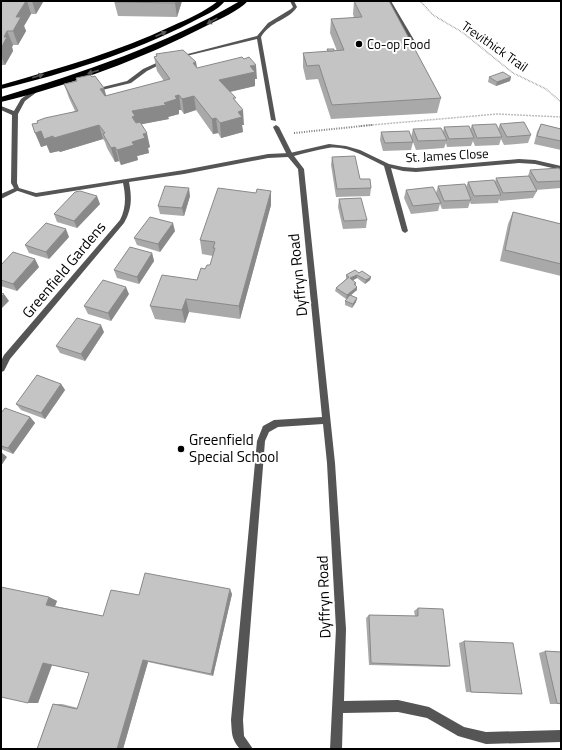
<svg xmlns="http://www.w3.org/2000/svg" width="562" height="750" viewBox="0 0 562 750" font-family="'Titillium Web',sans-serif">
	<rect width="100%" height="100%" fill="#fff"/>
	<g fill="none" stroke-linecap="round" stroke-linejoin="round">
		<!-- path-far1 -->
		<g stroke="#777" stroke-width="1.5" stroke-dasharray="0.5 1" stroke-linecap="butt">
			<path d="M420,1L433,15L462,32L513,73L546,89L561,102"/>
			<path d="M360,126L497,114L561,117"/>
		</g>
		<!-- path -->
		<path stroke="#777" stroke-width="2" stroke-dasharray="1 1.5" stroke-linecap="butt" d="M294,133L372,125"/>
		<!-- lane -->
		<g fill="#555" fill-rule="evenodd">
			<path d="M290,1H294L297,7C289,20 270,21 261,37L276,121L271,120L257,39L178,58L176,57L257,36L268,23L291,9L293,7Z"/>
			<path d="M387,1H391L417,45V46L413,45Z"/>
			<path d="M163,60L167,61L147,71L131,83L102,90L99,88L127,81L143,69Z"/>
			<path d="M276,125L279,127L293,155L292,156H288L287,155L273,127Z"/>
			<path d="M17,187L19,188V190L1,199V194Z"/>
		</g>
		<!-- street -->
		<path fill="#555" fill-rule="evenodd" d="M36,88L41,89L25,101L18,114L17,183L19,188L36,193L184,170L268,154L290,153L329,144L346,146L360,150L389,164L403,167L416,168L519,159L535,160L561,166V170L535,164L519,163L416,172L403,171L391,168L408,231L405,233L402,231L384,166C367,158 348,145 328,148C316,150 305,153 294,156L304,169L335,463L346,629L344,701L398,700L429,707L464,727L486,732L561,730V742L486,744L458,736L427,718L398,712L343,713L342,749H330L336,629L327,463L323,424L278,427L269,432L265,441L243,720L244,736L253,749H240C231,739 232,733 231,720L257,441L263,426L274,420L322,417L298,169L288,157L268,158L184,174L129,182C132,198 132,209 124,223L10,359L4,371L1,372V361L4,355L120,220C126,208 126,197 123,183L36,197L15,190L11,183L12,115L1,110V106L14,111L21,99Z"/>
		<!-- highway -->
		<g fill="#000" fill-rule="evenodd">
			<path d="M218,1H225C217,11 203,16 192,22C132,53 66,73 1,89V85C59,68 118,52 172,26C188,19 204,12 218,1Z"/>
			<path d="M240,1H248C238,11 220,19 206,26C142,59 71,85 1,102V97C84,72 165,45 240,1Z"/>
		</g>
	</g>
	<!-- wall -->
	<g fill="#a9a9a9">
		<path d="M1,1H42L43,2L36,14H31L24,26L26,31L18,45H13L12,47L13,51L5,65H1Z"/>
		<path d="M114,1H182L177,17L118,16Z"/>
		<path d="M354,1H389L441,98L437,113L331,119L318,79L306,80L303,67V53L327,52V49L334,51H337L330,33L331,19L354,18L353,14Z"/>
		<path d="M156,54L196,62L197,68L257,79H255V86L230,92L236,102L244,125H242L243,132L221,138L218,133L213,134L196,110L184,114L181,110H179V114L168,117L169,119L141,124L150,147L148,148L149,153L137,156L138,160L121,165L119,161L115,162L107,148L105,142L103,139L60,152L59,151L50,153L47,145L41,147L38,123L75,111L69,98L64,84L77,81L76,78L92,77L104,88L106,96L164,81L157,71L154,57L156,56Z"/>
		<path d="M489,77H511L510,81L496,86L488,82Z"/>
		<path d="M500,124L531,135L528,143L504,145L501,139L499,145L475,146L473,141L471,146L447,147L446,143L444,148L416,150L413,142L411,150L383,151L380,140L381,132L411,137L413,129L443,132L444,127L470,130L472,125L498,129Z"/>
		<path d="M541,124L561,129V150L534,144L537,132Z"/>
		<path d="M332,157L371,188L370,196L336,197L331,165Z"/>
		<path d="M530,170L561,171V188L536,190L537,191L533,198L500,201L499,199L498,203L471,204L470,202L468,208L442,209L440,204L438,211L411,214L404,198L406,190L436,193L438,186L466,187L468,182H495L496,178L528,176Z"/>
		<path d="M271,191V205L240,319L189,312L185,323L155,319L150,306L197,280L205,269L210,265L213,256L202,254L200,240L256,193Z"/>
		<path d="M190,196L184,216L160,214L158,206Z"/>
		<path d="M339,199L367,220L366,228L343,229L338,207Z"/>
		<path d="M100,204L77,228L57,222L54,214Z"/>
		<path d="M513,212L561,224V276L500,261L508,224Z"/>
		<path d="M175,231L160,252L137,245L134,238Z"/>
		<path d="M69,237L49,259L29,253L25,245Z"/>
		<path d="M152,253L154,261L139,284L117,278L114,270Z"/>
		<path d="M1,265L39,267L17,291L1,286Z"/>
		<path d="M359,273L371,277L370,280L365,284L357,278L353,280L356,283V286L357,287V290L351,295L357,298L356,302L352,308L345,305V301L348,298L346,299L335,291L336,288L346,279V275Z"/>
		<path d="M129,294L111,321L88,314L84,306Z"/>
		<path d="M104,332L85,361L60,353L56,346Z"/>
		<path d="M61,384L65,390L45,419L21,410L16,404Z"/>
		<path d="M1,413L30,417L35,423L13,454L1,449Z"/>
		<path d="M232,594L213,676L148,662L123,749H37L53,704H62L78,708L89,673L52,665L38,703L49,597L57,601L55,606L103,616L139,595Z"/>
		<path d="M418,608L450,666L446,667L369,665L366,618L369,615L415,616L414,611Z"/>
		<path d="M464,641L522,694H516L466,692L459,643Z"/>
		<path d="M545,651L561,652V704H550L539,653Z"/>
	</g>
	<!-- shaded-wall -->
	<g fill="#898989">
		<path d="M26,1H27L31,14L24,26L26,31L18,45L13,31L16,17Z"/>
		<path d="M32,1H42L43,2L36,14Z"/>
		<path d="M176,1H182L177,17L175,3Z"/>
		<path d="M7,31L13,45L12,47L13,51L5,65L1,56V48L4,37Z"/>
		<path d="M196,62L198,77L193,63Z"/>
		<path d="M256,65L257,79H255V86L220,94L219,80L250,66Z"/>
		<path d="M511,77L510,81L496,86L497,82Z"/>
		<path d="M104,88L108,102L100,89Z"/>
		<path d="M179,95L181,110H179V114L168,117L169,119L138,125L132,117V111L164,103L175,96Z"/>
		<path d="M194,96L196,110L184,114L182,99Z"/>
		<path d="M243,110L244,125H242L243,132L221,138L220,123L238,112Z"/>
		<path d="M216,118L218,133L213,134L212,119Z"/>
		<path d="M99,125L103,139L60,152L59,151L50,153L44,139Z"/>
		<path d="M41,131L47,145L41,147L35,133Z"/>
		<path d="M147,133L150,147L148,148L149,153L137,156L138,160L121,165L117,150L132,142L143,134Z"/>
		<path d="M115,147L119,161L115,162L111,148Z"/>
		<path d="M189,188L190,196L184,216L182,208Z"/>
		<path d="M271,191V205L240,319L239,306Z"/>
		<path d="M97,196L100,204L77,228L74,221Z"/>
		<path d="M173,223L175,231L160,252L158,244Z"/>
		<path d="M66,229L69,237L49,259L46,252Z"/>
		<path d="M152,253L154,261L139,284L137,277Z"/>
		<path d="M35,259L39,267L17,291L13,284Z"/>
		<path d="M357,275V278L350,282V278Z"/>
		<path d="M371,277L370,280L365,284L366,280Z"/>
		<path d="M126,287L129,294L111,321L108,313Z"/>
		<path d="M357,287V290L346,299L347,295Z"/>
		<path d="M4,294L9,301L1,309V297Z"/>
		<path d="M357,298L356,302L352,308L353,304Z"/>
		<path d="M186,299L189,312L185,323L182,310Z"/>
		<path d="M101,325L104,332L85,361L81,354Z"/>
		<path d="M61,384L65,390L45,419L41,413Z"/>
		<path d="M30,417L35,423L13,454L8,448Z"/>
		<path d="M1,452L7,457L1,466Z"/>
		<path d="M230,589L232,594L213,676L211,674Z"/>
		<path d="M49,597L57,601L54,609L46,605Z"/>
		<path d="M143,660L148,662L123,749H117Z"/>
		<path d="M43,663L52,665L38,703H28Z"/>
	</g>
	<!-- building -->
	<g fill="#c4c4c4" stroke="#898989">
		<path d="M1,1H26L16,17H21L13,31H7L4,37H7L1,48Z"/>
		<path d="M116,1H176L175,3L115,2Z"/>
		<path d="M354,1H389L441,98L332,105L319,65L307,66L303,53L344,50L331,19L362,17Z"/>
		<path d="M327,49H334V51H328Z"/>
		<path d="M183,50L196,62L193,63L197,68L242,57L244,59L249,57L256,65L250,66L255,72L219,80L236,98H233L243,110L238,112L242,117L220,123L216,118L212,119L194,96L182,99L179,95L175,96L177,99L164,103L166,105L132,111L135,116L132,117L136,123L140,122L147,133L143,134L145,138L132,142L134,145L117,150L115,147L111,148L103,134L105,133L99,125L54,138L53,136L44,139L41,131L35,133L32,124L38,123L37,121L45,118L78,111L64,84L77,81L76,78L90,75L92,77L95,76L104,88L100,89L105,96L170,79L154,57L157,56L156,54Z"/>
		<path d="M503,72L511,77L497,82L489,77Z"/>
		<path d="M524,122L531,135L507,137L500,124Z"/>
		<path d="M496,124L502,137L477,138L472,125Z"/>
		<path d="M541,124L561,129V141L537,136Z"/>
		<path d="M469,126L474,138L449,139L444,127Z"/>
		<path d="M441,128L447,140L418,141L413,129Z"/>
		<path d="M409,131L413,142L385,143L381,132Z"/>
		<path d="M355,156L360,179H370L371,188L337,189L332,157Z"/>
		<path d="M559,168L561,171V181L537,182L530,170Z"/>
		<path d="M529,176L537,191L503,193L496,178Z"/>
		<path d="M494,180L501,195L474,196L468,182Z"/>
		<path d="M465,184L471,200L444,201L438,186Z"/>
		<path d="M165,186L189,188L182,208L158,206Z"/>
		<path d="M433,187L441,203L413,206L406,190Z"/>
		<path d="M218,188L256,193L257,189L271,191L239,306L186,299L182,310L150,306L162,275L197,280L201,268L205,269L207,265H210L215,248H213L215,242L200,240Z"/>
		<path d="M80,191L97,196L74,221L54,214L75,192Z"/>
		<path d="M361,198L367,220L344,221L339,199Z"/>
		<path d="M513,212L561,224V264L505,250Z"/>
		<path d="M150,217L173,223L158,244L134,238Z"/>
		<path d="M46,223L66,229L46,252L25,245Z"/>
		<path d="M130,247L152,253L137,277L114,270Z"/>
		<path d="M13,252L35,259L13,284L1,280V265Z"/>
		<path d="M355,270L359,273L362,271L371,277L366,280L357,275L350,278L356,283L354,284L357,287L347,295L336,288L349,277L346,275Z"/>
		<path d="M103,280L126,287L108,313L84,306Z"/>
		<path d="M1,293L4,294L1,297Z"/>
		<path d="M350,295L357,298L353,304L345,301Z"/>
		<path d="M77,318L101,325L81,354L56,346Z"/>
		<path d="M37,375L61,384L41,413L16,404Z"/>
		<path d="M5,408L30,417L8,448L1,446V413Z"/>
		<path d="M145,573L230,589L211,674L143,660L117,749H37L53,704L77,709L89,673L43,663L28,703L1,697V587L49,597L46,605L103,616L111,590L139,595Z"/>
		<path d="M418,608L443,609L450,666L371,663L369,615L418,616Z"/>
		<path d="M464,641L513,643L522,694L471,692Z"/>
		<path d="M545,651L561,652V704L557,703Z"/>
	</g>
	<!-- one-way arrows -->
	<defs><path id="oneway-solid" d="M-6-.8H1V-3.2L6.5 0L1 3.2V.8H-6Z"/></defs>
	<g fill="#595959">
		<use href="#oneway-solid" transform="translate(212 21) rotate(151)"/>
		<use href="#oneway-solid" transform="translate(161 34) rotate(-24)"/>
		<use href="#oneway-solid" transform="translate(93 72) rotate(163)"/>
		<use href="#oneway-solid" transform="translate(38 76) rotate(-17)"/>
	</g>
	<!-- markers -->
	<g fill="#000" stroke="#fff" stroke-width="1.5">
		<circle cx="359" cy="44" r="4"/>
		<circle cx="181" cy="449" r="4"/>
	</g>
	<g text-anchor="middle" stroke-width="4" stroke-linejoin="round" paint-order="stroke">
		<!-- far-poi labels -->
		<g font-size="13" fill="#000" stroke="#fff" text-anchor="start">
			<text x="367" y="49">Co-op Food</text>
		</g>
		<!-- far-street labels -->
		<g font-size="13" fill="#000" stroke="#fff">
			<text transform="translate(495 46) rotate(35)" y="5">Trevithick Trail</text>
			<text transform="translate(447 155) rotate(-3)" y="5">St. James Close</text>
		</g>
		<!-- street labels -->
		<g font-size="15" fill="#000" stroke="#fff">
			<text transform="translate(64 270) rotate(-50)" y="5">Greenfield Gardens</text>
			<text transform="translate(298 275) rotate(-96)" y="5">Dyffryn Road</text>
			<text transform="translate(324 597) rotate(-92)" y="5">Dyffryn Road</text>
		</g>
		<!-- poi labels -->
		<g font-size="15" fill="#000" stroke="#fff" text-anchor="start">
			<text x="189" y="445">Greenfield<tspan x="189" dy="17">Special School</tspan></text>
		</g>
	</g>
	<!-- border -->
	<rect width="562" height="750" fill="none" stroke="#000000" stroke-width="4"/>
</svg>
